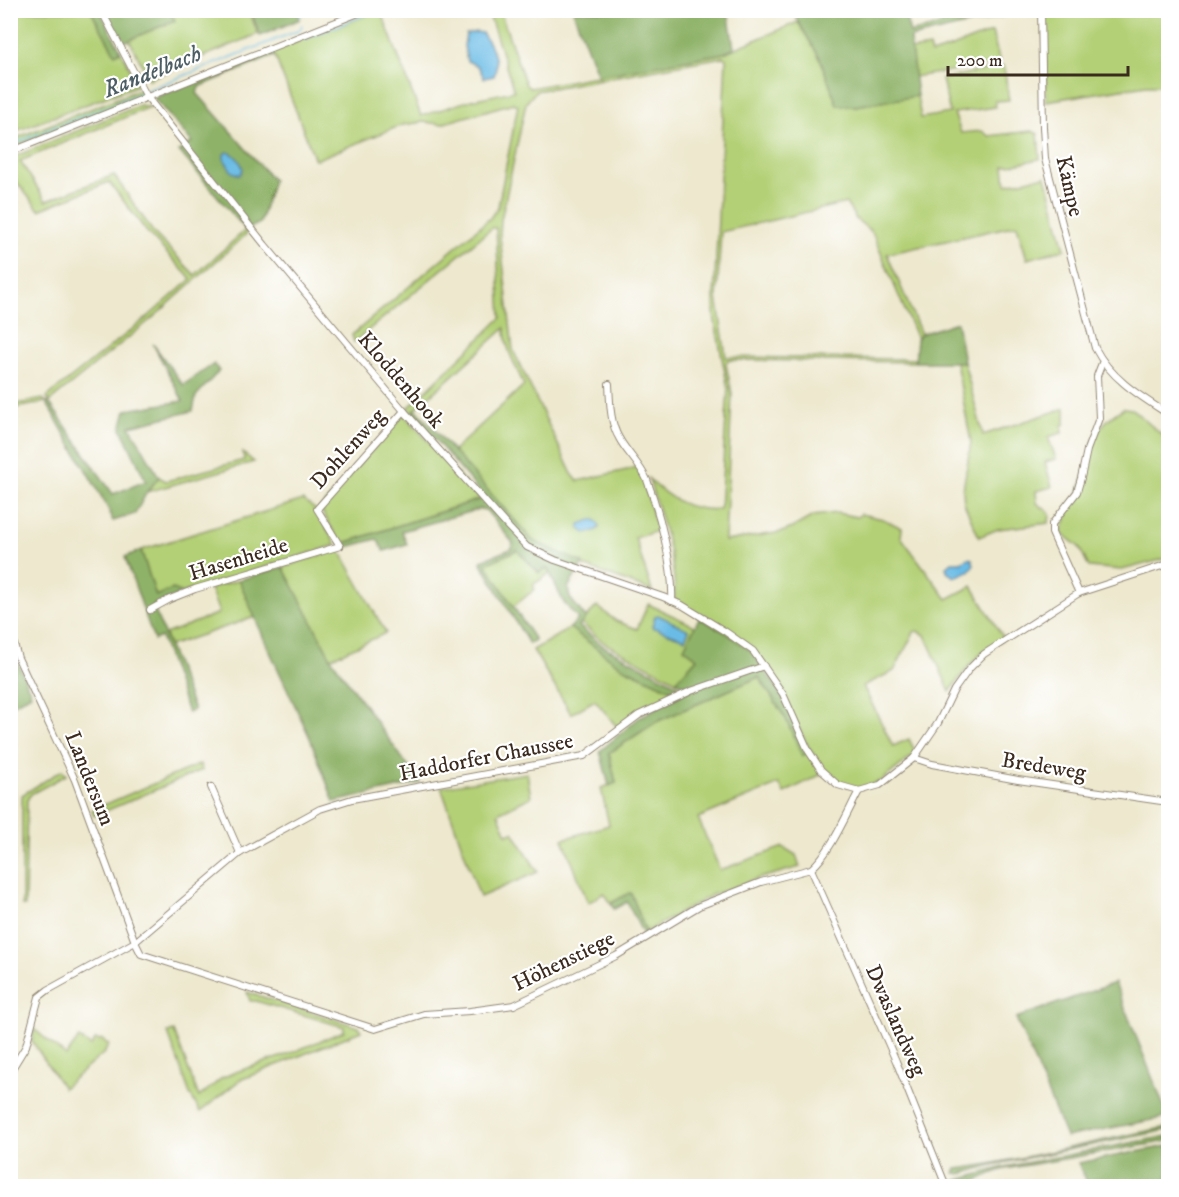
<svg xmlns="http://www.w3.org/2000/svg" width="1179" height="1197" viewBox="0 0 1179 1197" font-family="'IM FELL DW Pica',serif">
	<rect width="100%" height="100%" fill="#fff"/>
	<filter id="ink" filterUnits="userSpaceOnUse"><feTurbulence type="fractalNoise" baseFrequency=".0167" numOctaves="2"/><feDisplacementMap in="SourceGraphic" scale="12" xChannelSelector="R" yChannelSelector="G"/><feConvolveMatrix kernelMatrix="1 2 1 2 8 2 1 2 1" color-interpolation-filters="sRGB"/></filter>
	<filter id="wash" filterUnits="userSpaceOnUse"><feTurbulence type="fractalNoise" baseFrequency=".008" numOctaves="4" result="noise"/><feDisplacementMap in="SourceGraphic" scale="24" xChannelSelector="R" yChannelSelector="G"/><feGaussianBlur stdDeviation="1.35" result="paint"/><feColorMatrix in="noise" values="0 0 0 0 0 0 0 0 0 0 0 0 0 0 0 0 0 1.4 0 .05"/><feComposite in="paint" operator="in"/></filter>
	<g filter="url(#wash)">
		<rect width="100%" height="100%" fill="#ede8ce"/>
		<!-- green -->
		<g fill="#b3d076" stroke="#777d4a" stroke-width="1.5">
			<path d="M169,10L249,11L258,34L149,79L129,39L175,21Z"/>
			<path d="M1130,10L1168,11V85H1146L1046,101L1044,11Z"/>
			<path d="M11,11H91L115,53L121,51L138,85L11,133Z"/>
			<path d="M377,11H381L421,116L471,100L514,91L488,11H500L526,85L530,88L724,53L798,22L820,58L837,105L856,106L917,96L921,118L950,113L942,79L1004,66L1009,100L995,101V107L954,113L961,133L982,131L989,136L1032,131L1038,134L1040,159L1004,166L1006,184L1046,176L1065,249L1027,259L1017,225L887,254L921,334L917,339L872,232L856,219L846,203L721,232L717,297L726,357L915,359V362L728,360L726,364L732,394L725,541L782,532L792,528L813,516L837,513L857,517L861,514L883,519L902,528L901,537L947,599L972,586L1003,637L1001,640C976,655 966,668 950,692L925,635L917,631L914,632L894,671L863,686L893,746L909,739L916,753L881,781L859,789L839,783L823,768L810,750L765,664L674,599C678,564 659,514 649,479C669,499 691,512 720,509L728,389L714,316V297L726,59L723,57L536,91L526,103L501,220L500,236L513,350L572,474L578,481L631,469L636,466L644,480L657,531L635,538L652,591L581,565L582,563L533,541L452,452L524,385C516,367 505,349 505,328L412,412L408,408L501,318L496,228H492L354,342L352,335L490,218L498,207L518,105L513,103L441,124L423,122L402,125L315,160L273,51Z"/>
			<path d="M992,32L1000,63L914,77L911,50L929,47L931,54C953,48 971,39 992,32Z"/>
			<path d="M141,89L142,96L11,148V140Z"/>
			<path d="M140,105L150,107L20,161L46,201L114,175L153,232L195,275L249,227L251,230L155,316L49,402L47,397L150,315L191,279L147,232L109,182L39,210L11,175V158Z"/>
			<path d="M956,362H964L983,435L1065,408V424L1062,425V433L1048,437L1056,459L1045,462L1052,487L1036,491L1037,503L1050,513L1049,523L998,529L979,537L964,503L963,490L971,442Z"/>
			<path d="M43,399L46,402L11,409V405Z"/>
			<path d="M1124,408L1132,409L1168,440V558L1122,570L1089,567L1079,547L1061,533C1065,523 1068,512 1072,503C1075,498 1078,495 1079,491C1092,454 1086,430 1124,408Z"/>
			<path d="M404,414L480,499L341,544L320,508Z"/>
			<path d="M243,453L254,462L147,492L159,477L166,481L244,460Z"/>
			<path d="M303,500L316,510L336,545L182,593L173,589L156,596L141,550Z"/>
			<path d="M339,549L386,633L331,658L283,567Z"/>
			<path d="M517,550L539,573L547,567L550,573L533,585L535,589L513,607L485,564Z"/>
			<path d="M239,580L255,617L169,646L165,634L219,613L210,588Z"/>
			<path d="M648,604L695,626L684,648L697,658L676,681L604,643L581,623L597,606L616,621L637,629Z"/>
			<path d="M570,628L620,666L680,694L638,713L617,727L595,700L571,714L533,650Z"/>
			<path d="M759,677L786,719L802,755L807,753L822,774L784,793L779,784L698,818L720,870L783,847L796,855L800,867L753,880L712,895L646,932L631,893L611,903L604,893L588,903L563,839L609,825L601,788L616,783L609,753L656,722Z"/>
			<path d="M200,764L202,770L94,816L92,810Z"/>
			<path d="M62,770L66,775L31,794L27,800L25,906H22V795Z"/>
			<path d="M527,773L531,797L498,813L507,834L513,832L538,872L480,897L441,787Z"/>
			<path d="M247,992L359,1027L361,1031L240,1080L200,1112L190,1094L168,1033L174,1031L199,1097L222,1078L233,1073L286,1055L344,1031V1027L256,1001H250Z"/>
			<path d="M34,1029L66,1056L79,1038L91,1046L96,1039L99,1041L101,1039L109,1045L104,1053L63,1088L32,1041Z"/>
		</g>
		<!-- forest -->
		<g fill="#8eb267" stroke="#646e42" stroke-width="1.5">
			<path d="M91,11H100L121,51L115,54Z"/>
			<path d="M104,11H169L175,20L122,43Z"/>
			<path d="M251,11H297L300,19L260,36Z"/>
			<path d="M573,11H728L734,48L724,53L598,76Z"/>
			<path d="M795,11H904L910,33L991,11H1025L910,38L917,96L856,106L837,105L820,58L796,18Z"/>
			<path d="M273,51L274,56L199,87L197,93L273,180L260,223L246,230L179,151L192,142L154,98Z"/>
			<path d="M957,322L964,362H915L917,339L921,334Z"/>
			<path d="M153,344L183,385L214,364L219,371L196,396L193,411L130,426L159,477L147,492L135,514L113,521L107,506L46,402H49L113,494L146,481L121,429L126,410L183,401Z"/>
			<path d="M416,409L533,541L583,563L568,588L570,598L586,618L579,626L603,646L687,690L680,694L620,666L570,628L578,619L564,603L547,568L539,573L517,550L486,564L535,640L529,644L481,563L482,560L511,549L513,543L486,510L480,509L402,531L407,544L384,551L377,539L344,548L341,544L485,498L412,412Z"/>
			<path d="M141,550L156,596L173,589L182,593L153,606L194,710L188,713L161,637L154,640L125,557Z"/>
			<path d="M283,567L331,658L420,783L334,802L310,738L264,639L239,580Z"/>
			<path d="M699,618L726,633L752,652L782,696L807,753L802,756L786,719L759,677L656,722L609,753L616,783L609,786L600,751L640,717L691,689L676,681L697,658L684,648Z"/>
			<path d="M10,645L31,694L11,706H10Z"/>
			<path d="M629,893H631L646,932L643,934L627,902L614,909L611,903Z"/>
			<path d="M1115,983L1168,1117L1066,1137L1016,1018Z"/>
			<path d="M1168,1127V1130L992,1165L961,1174L955,1173L957,1169C1028,1159 1098,1140 1168,1127Z"/>
			<path d="M1168,1136V1141L1005,1169C987,1173 971,1187 954,1186L952,1184L958,1180L1004,1167Z"/>
			<path d="M1168,1146V1186H1089L1078,1163Z"/>
		</g>
		<!-- water -->
		<g fill="#6bbce6" stroke="#537382" stroke-width="1.5">
			<path d="M476,32L482,33C491,45 500,62 494,76L484,78L478,66L467,61L464,46L466,34Z"/>
			<path d="M227,152C235,153 241,162 243,169L240,175L232,172L224,159V154Z"/>
			<path d="M591,520H595L599,524V528L595,531L585,533L579,528L580,524Z"/>
			<path d="M968,558L972,559L974,565L969,571L955,577L948,573L946,567L952,562H961Z"/>
			<path d="M658,615L689,630L685,639L652,627L655,616Z"/>
		</g>
		<g fill="none" stroke-linecap="round" stroke-linejoin="round">
			<!-- stream -->
			<g stroke="#6bbce6" stroke-width="1.5">
				<path d="M299,10L301,16"/>
				<path d="M1050,10L1051,16"/>
				<path d="M1153,10L1164,12L1168,18"/>
				<path d="M303,40L377,10"/>
				<path d="M145,91L300,30L302,25"/>
				<path d="M10,145L141,93"/>
			</g>
		</g>
	</g>
	<g filter="url(#ink)">
		<g fill="none" stroke-linecap="round" stroke-linejoin="round">
			<!-- minor casing -->
			<g stroke="#948976" stroke-width="8">
				<g id="minor">
					<path d="M101,10L147,97L265,245L404,411L509,528L527,547L555,560L663,597L682,605L726,632L753,651L783,694L808,750L821,770L838,785L859,791L880,785L914,758L938,723L954,690L969,669L984,654L1079,593L1168,564"/>
					<path d="M1041,10L1043,127L1045,159L1095,348C1111,379 1140,396 1168,414"/>
					<path d="M10,152L366,10"/>
					<path d="M609,384C610,402 610,423 619,438C627,453 640,464 647,480C659,511 674,568 672,601"/>
					<path d="M1079,593L1052,533V524L1077,492L1081,478L1087,450L1099,418L1097,376L1102,363"/>
					<path d="M150,610L170,599L195,589L340,546L317,509L404,411"/>
					<path d="M10,630L18,658L75,780L135,942L141,954L375,1029L424,1014L470,1011L514,1005L616,956L699,906L761,882L811,869C831,852 846,815 859,791"/>
					<path d="M914,758L932,764L1018,780L1168,802"/>
					<path d="M211,787L240,853"/>
					<path d="M811,869L896,1061L946,1186"/>
					<path d="M10,1072L26,1046L39,997L48,990L135,942L240,853L320,809L352,799L584,756L639,715L691,691L764,666"/>
				</g>
			</g>
			<!-- minor -->
			<use href="#minor" stroke="#fff" stroke-width="6"/>
		</g>
	</g>
	<g text-anchor="middle" stroke-width="4.5" stroke-linejoin="round" paint-order="stroke">
		<!-- street labels -->
		<g font-size="22" fill="#3b2a1e" stroke="#fff">
			<text transform="translate(1071 186) rotate(77)" y="8">Kämpe</text>
			<text transform="translate(402 379) rotate(49)" y="8">Kloddenhook</text>
			<text transform="translate(347 448) rotate(-48)" y="8">Dohlenweg</text>
			<text transform="translate(238 558) rotate(-17)" y="8">Hasenheide</text>
			<text transform="translate(486 756) rotate(-11)" y="8">Haddorfer Chaussee</text>
			<text transform="translate(1044 765) rotate(9)" y="8">Bredeweg</text>
			<text transform="translate(91 778) rotate(68)" y="8">Landersum</text>
			<text transform="translate(563 960) rotate(-26)" y="8">Höhenstiege</text>
			<text transform="translate(897 1020) rotate(66)" y="8">Dwaslandweg</text>
		</g>
		<!-- water labels -->
		<g font-size="24" font-style="italic" fill="#4c5d64" stroke="#fff">
			<text transform="translate(152 71) rotate(-22)" y="8">Randelbach</text>
		</g>
	</g>
	<!-- margin -->
	<rect width="1179" height="1197" fill="none" stroke="#fff" stroke-width="36"/>
	<!-- scale -->
	<path d="M948 66v9h180v-9" fill="none" stroke="#3b2a1e" stroke-width="3"/>
	<text x="957" y="66" font-size="18" fill="#3b2a1e" stroke="#ffffff" stroke-width="4.5" paint-order="stroke">200 m</text>
</svg>
